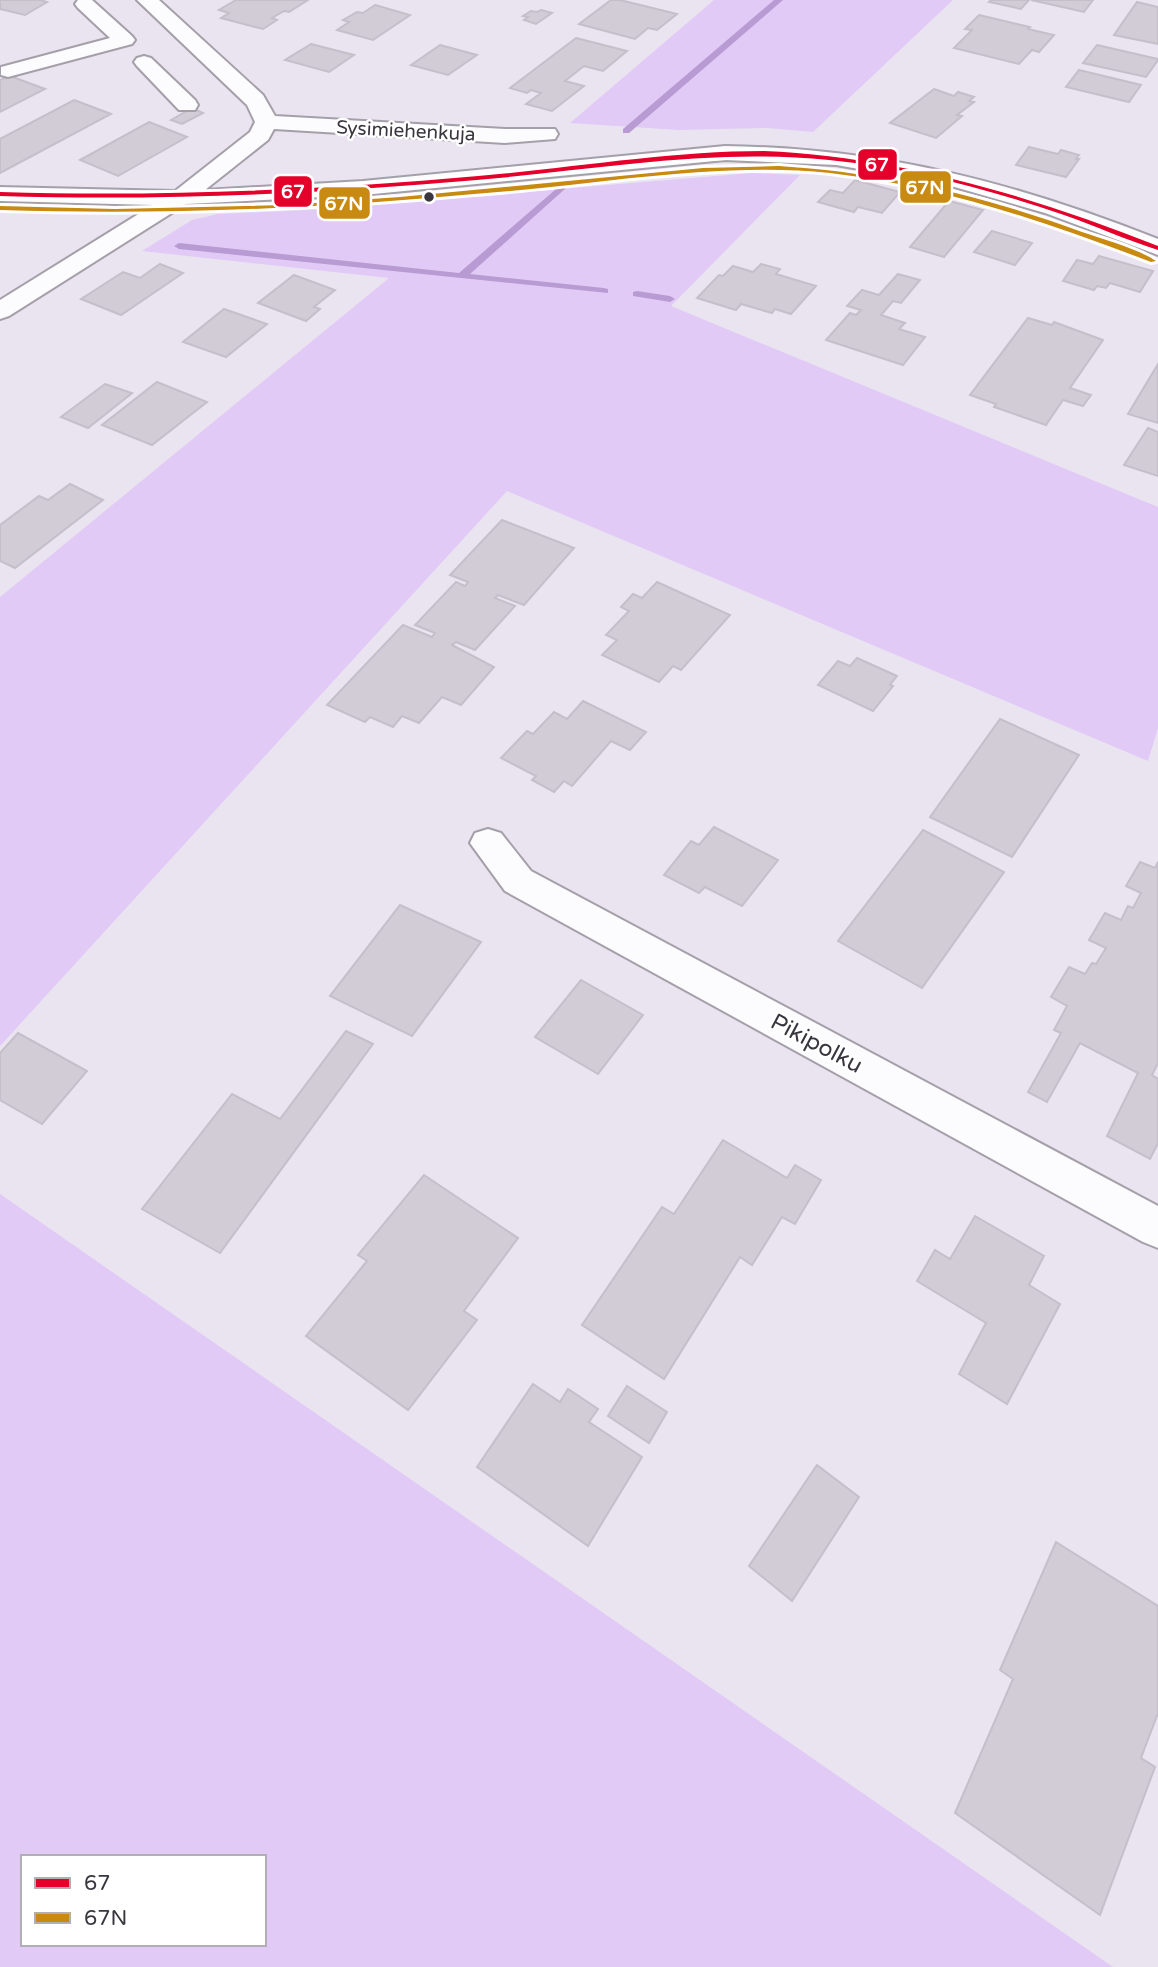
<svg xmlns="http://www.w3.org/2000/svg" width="1158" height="1967" viewBox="0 0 1158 1967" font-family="'Varela Round',sans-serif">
	<rect width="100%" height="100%" fill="#eae4f1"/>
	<!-- green -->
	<g fill="#e1caf6" fill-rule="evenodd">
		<path d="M714,0H953L813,132L768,128L679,130L570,123Z"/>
		<path d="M752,173L800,175L671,306L1158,507V728L1148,761L507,491L0,1046V597L389,278L142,251L192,220L218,214L307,210Z"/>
		<path d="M0,1194L1113,1967H0ZM23,1857H264V1944H23Z"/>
	</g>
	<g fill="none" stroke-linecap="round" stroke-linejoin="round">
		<!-- stream -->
		<g fill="#b89bd2" fill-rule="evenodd">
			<path d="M774,0H783L629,133H623V129Z"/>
			<path d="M563,183L566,184V188L470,274L604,288L608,289V293L179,249L174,246L179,243L459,273Z"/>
			<path d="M637,291L670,296L675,299L670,302L633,296V292Z"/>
		</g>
	</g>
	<!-- building -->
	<g fill="#d1ccd6" stroke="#c4bfc9" stroke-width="2">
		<path d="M0,0H40L47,2L25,15L0,9Z"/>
		<path d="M236,0H308L289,12L284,11L272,18L277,20L263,29L221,18L229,13L219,10Z"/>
		<path d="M611,0H620L677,14L657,30L648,28L635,39L579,24Z"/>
		<path d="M991,0H1029L1021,9L989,2Z"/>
		<path d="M1031,0H1093L1084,12Z"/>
		<path d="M1137,2L1158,7V44L1114,35Z"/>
		<path d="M375,5L410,15L373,40L337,30L349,22L343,20L357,12L363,13Z"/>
		<path d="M541,10L552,13L536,24L524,20L528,17L523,16L531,11L537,12Z"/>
		<path d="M979,15L1030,27L1028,29L1054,35L1039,52L1032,50L1019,64L954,48L972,30L965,29Z"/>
		<path d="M576,38L627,51L603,71L584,66L565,81L584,86L552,111L526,104L541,93L531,90L527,93L510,88Z"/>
		<path d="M311,44L354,55L329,72L285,60Z"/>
		<path d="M440,45L477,55L448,75L411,65Z"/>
		<path d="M1097,45L1158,59V60L1146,77L1083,63Z"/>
		<path d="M1079,70L1141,85L1129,102L1066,87Z"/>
		<path d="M10,76L45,89L0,112V80Z"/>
		<path d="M934,89L954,96L958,92L974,97L969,101L974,102L957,115L962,116L936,138L890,123Z"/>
		<path d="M74,100L111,114L0,173V139Z"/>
		<path d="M192,108L203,113L182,124L171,120Z"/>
		<path d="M149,122L187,137L118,176L80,160Z"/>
		<path d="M1029,147L1058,154L1061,150L1079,155L1076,159H1079L1066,177L1016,165Z"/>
		<path d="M855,180L900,192L882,213L858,207L854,212L818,202L830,190L843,193Z"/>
		<path d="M949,201L983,210L944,257L910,247Z"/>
		<path d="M992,231L1032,243L1015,265L974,252Z"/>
		<path d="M1099,256L1153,271L1140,292L1110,283L1106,288L1097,286L1094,290L1063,281L1077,260L1093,264Z"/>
		<path d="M160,264L183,273L121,315L81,299L123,272L140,278Z"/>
		<path d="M761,264L780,269L776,274L816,286L791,314L775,309L772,313L741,304L736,310L697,298L719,275L723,276L733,266L753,272Z"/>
		<path d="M898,274L920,280L901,303L893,301L881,315L905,323L899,329L925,337L903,365L826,340L850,313L856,315L861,310L847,306L862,290L879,295Z"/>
		<path d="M294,275L335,290L314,307L320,309L306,321L258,303Z"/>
		<path d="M224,309L267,324L226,357L183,342Z"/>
		<path d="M1028,318L1052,325L1054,322L1103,340L1070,388L1091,395L1083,406L1063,400L1046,425L994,407L996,404L970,395Z"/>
		<path d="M1158,364V423L1128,414Z"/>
		<path d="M157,382L207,402L152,445L102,425Z"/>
		<path d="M105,384L132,393L88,428L61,417Z"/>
		<path d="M1148,428L1158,432V476L1124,465Z"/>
		<path d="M70,484L103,500L15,568L0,561V525L39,496L48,500Z"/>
		<path d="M502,520L574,548L524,605L498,595L495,598L515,606L475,650L456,642L452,645L494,667L461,705L442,697L419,723L402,716L393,727L370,717L365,722L327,705L403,625L432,637L435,633L415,625L456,582L465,586L468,582L450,575Z"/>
		<path d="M657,582L730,615L681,670L673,666L659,682L602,655L617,640L606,635L629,611L621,607L633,594L642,598Z"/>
		<path d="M857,658L897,676L890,685L893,686L873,711L818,685L838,661L850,666Z"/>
		<path d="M583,701L646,732L630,750L611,741L572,786L564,781L554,792L532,780L536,776L501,758L527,731L533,734L554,712L567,719Z"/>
		<path d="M1000,719L1079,755L1012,857L930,817Z"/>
		<path d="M714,827L778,860L742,906L705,887L699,893L664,875L691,841L699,845Z"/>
		<path d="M923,830L1004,872L922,988L838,941Z"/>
		<path d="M1140,862L1155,868L1158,862V1063L1152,1075L1158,1079V1143L1150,1159L1107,1136L1138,1073L1080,1043L1047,1102L1028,1092L1061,1033L1054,1030L1067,1006L1051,997L1069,967L1085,974L1092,963L1096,964L1106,948L1089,940L1105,913L1121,920L1128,906L1133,908L1141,893L1126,886Z"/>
		<path d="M400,905L481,942L412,1036L330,996Z"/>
		<path d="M581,980L643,1015L598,1074L535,1037Z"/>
		<path d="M346,1031L373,1044L220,1253L142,1209L232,1094L280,1119Z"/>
		<path d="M18,1033L87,1071L42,1124L0,1100V1053Z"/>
		<path d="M723,1140L787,1178L795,1165L821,1180L795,1224L782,1217L752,1265L740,1257L664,1379L582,1325L662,1207L674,1214Z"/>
		<path d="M424,1175L518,1238L464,1311L477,1320L408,1410L306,1336L367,1261L358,1255Z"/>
		<path d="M975,1216L1044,1256L1029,1285L1060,1304L1007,1404L959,1374L986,1323L917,1281L935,1250L950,1259Z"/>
		<path d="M533,1384L560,1402L568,1389L598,1409L589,1422L642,1457L588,1546L477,1467Z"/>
		<path d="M627,1386L667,1412L649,1443L608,1416Z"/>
		<path d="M817,1465L859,1497L792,1601L749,1566Z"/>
		<path d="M1056,1542L1158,1606V1713L1141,1758L1155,1767L1100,1915L955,1813L1013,1679L1000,1670Z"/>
	</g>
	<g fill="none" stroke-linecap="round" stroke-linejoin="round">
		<!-- minor casing -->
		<g stroke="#a49fa8" stroke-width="4">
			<g id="minor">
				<path d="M78,0H92L132,36L135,40L132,44L8,77L1,75V67L110,38L78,8L75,4Z"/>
				<path d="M137,0H159L263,95L275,116L505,129H555L558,134L555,139L505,143L274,129L268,140L205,190L363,181L725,146C881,148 1014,182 1158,239V255L1045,213L944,184L836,165L725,160L363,195L186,204L9,316L0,319V300L153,205L0,201V187L175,191L250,132L255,122L247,105Z"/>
				<path d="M144,56L151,58L195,100L198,105L195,110H179L137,66L134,62L137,58Z"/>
				<path d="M488,829L501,833L531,871L1158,1206V1248L1143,1242L505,891L470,843L475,833Z"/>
			</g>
		</g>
		<!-- minor -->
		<use href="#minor" fill="#fcfbfd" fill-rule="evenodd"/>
		<!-- bus-1 casing -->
		<g stroke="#fff" stroke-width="6">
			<path id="bus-1" d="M764,151C901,157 1031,196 1158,246V250C1126,240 1096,226 1064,215C988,189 909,168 829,160C711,148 594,170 477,180C318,194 160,201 0,196V192C160,197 319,190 478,176C573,168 669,151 764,151Z"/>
		</g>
		<!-- bus-2 casing -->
		<g stroke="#fff" stroke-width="6">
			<path id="bus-2" d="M779,166C886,173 981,195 1082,232C1105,240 1136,248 1156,261L1151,262C1047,222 941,186 830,173C763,166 697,172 631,178C579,184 526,190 474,194C316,209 159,215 0,210V206L115,209L286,205L400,197L703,168Z"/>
		</g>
		<!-- bus-1 -->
		<use href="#bus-1" fill="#e4002b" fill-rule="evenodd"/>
		<!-- bus-2 -->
		<use href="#bus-2" fill="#c88a10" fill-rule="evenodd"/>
	</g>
	<!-- markers -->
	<circle fill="#3a363f" stroke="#fff" stroke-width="2.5" cx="429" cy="197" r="6"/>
	<g text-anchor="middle" stroke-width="5" stroke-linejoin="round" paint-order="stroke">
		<!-- far-street labels -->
		<g font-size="19" fill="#3a363f" stroke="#fff">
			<text transform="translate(406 130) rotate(3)" y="7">Sysimiehenkuja</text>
		</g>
		<!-- street labels -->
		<g font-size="23" fill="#3a363f" stroke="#fff">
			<text transform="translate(817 1043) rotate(28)" y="8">Pikipolku</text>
		</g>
	</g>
	<g stroke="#fff" stroke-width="2.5">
		<rect x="857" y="148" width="41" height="33" rx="7" fill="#e4002b"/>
		<rect x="899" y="170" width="53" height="34" rx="7" fill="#c88a10"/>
		<rect x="273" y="175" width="40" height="33" rx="7" fill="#e4002b"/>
		<rect x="318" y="186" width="53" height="34" rx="7" fill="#c88a10"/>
	</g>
	<g font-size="19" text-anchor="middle" font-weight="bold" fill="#fff">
		<text x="877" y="171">67</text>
		<text x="925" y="194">67N</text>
		<text x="293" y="198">67</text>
		<text x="344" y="210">67N</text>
	</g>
	<!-- legend -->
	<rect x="21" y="1855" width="245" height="91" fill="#ffffff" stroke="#b0afb2" stroke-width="2"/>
	<rect x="35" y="1878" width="35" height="10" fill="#e4002b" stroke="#b0afb2" stroke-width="2"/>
	<text x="84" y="1890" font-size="21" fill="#3a363f">67</text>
	<rect x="35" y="1913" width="35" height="10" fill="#c88a10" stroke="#b0afb2" stroke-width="2"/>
	<text x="84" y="1925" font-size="21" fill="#3a363f">67N</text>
</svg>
